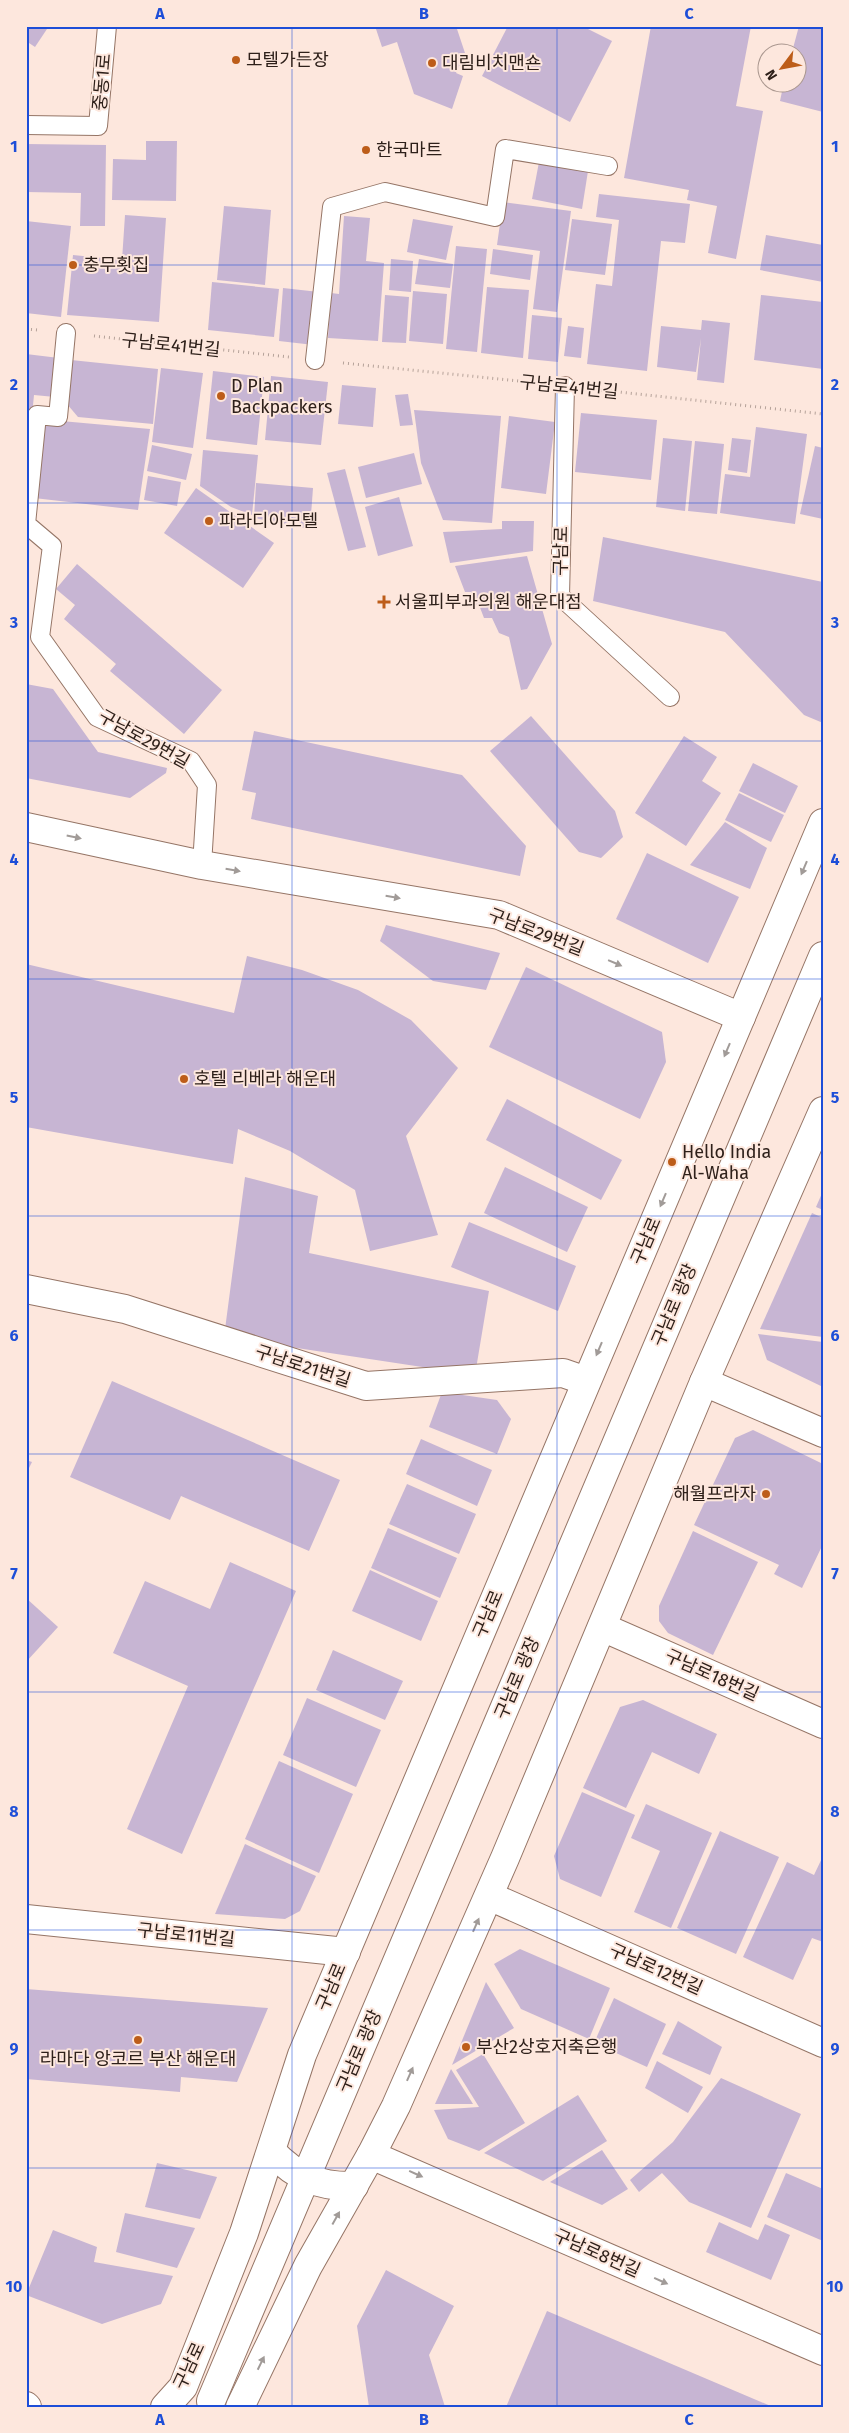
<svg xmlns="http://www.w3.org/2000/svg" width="849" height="2433" viewBox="0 0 849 2433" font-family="'Fira Sans','Noto Sans KR',sans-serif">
	<rect width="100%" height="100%" fill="#fde7dd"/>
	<!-- building -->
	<g fill="#c7b5d3">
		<path d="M26,26H49L35,47L26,41Z"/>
		<path d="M375,26H456L465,53L456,73L463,76L452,109L414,94L397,42L382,47Z"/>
		<path d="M508,26H582L612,41L570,122L482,76Z"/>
		<path d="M651,26H751L736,106L763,111L736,259L708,253L717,206L687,200L689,190L624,178Z"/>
		<path d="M799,26H823V112L780,101L784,82H796V52H792Z"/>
		<path d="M146,141H177L176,201L112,200L113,159L146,160Z"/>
		<path d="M26,144L106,145L105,226H80L81,193L26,192Z"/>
		<path d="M539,162L588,171L582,209L532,199Z"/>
		<path d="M599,194L690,204L685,243L661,241L647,371L587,364L596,284L612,286L619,220L596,217Z"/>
		<path d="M503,202L571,211L557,312L533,309L540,251L497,245Z"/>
		<path d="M224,206L271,210L265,285L217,280Z"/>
		<path d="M125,215L166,218L159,322L67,315L73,255L122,260Z"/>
		<path d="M344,216L370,218L366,261L384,263L378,341L328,338L331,293L339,294Z"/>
		<path d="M413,219L453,226L446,260L407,252Z"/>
		<path d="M572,219L612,224L605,275L565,270Z"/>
		<path d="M26,221L71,226L61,317L26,313Z"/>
		<path d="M766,235L823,245V282L760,270Z"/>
		<path d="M456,246L487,249L477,352L446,349Z"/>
		<path d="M493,249L533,255L530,280L490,274Z"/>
		<path d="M391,259L413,261L411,292L389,290Z"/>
		<path d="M419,259L453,264L450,288L415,284Z"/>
		<path d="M212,282L279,289L274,337L208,330Z"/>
		<path d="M487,287L529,290L523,358L481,353Z"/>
		<path d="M283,288L319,292L314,345L279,341Z"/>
		<path d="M413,291L447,294L443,344L409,341Z"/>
		<path d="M385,295L409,297L406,343L382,342Z"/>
		<path d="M761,295L823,302V369L754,360Z"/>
		<path d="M532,315L562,318L558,362L528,359Z"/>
		<path d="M702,320L730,323L724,383L697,380L701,338L696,372L657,367L661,326L701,330Z"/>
		<path d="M568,326L584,328L581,358L564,356Z"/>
		<path d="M26,354L59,358L55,397L34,395L28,456Z"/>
		<path d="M71,360L158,369L153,424L78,417L67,404Z"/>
		<path d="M161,368L203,373L193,448L152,442Z"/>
		<path d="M213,371L264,377L257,445L206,439Z"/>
		<path d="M271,376L328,382L321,445L265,440Z"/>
		<path d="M342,385L376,388L373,427L338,424Z"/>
		<path d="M408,394L413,425L400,426L395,395Z"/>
		<path d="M414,410L501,416L492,523L443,520L421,463Z"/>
		<path d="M581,413L657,420L651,480L575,472Z"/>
		<path d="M509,416L555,422L546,494L501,488Z"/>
		<path d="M39,419L150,429L138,510L34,498Z"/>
		<path d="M756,427L807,434L795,524L720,513L725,474L750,477Z"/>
		<path d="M663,438L692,441L685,511L656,507Z"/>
		<path d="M732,438L751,440L747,473L728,470Z"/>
		<path d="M695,441L724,444L717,514L688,511Z"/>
		<path d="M152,445L192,454L186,480L147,471Z"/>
		<path d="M815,446L823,448V519L800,514Z"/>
		<path d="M203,450L258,455L252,515L231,507L200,486Z"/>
		<path d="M414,453L422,484L366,498L358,467Z"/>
		<path d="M345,469L366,547L348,551L327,473Z"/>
		<path d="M148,476L181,482L177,506L144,500Z"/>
		<path d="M256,483L313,488L310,529L254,518Z"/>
		<path d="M196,488L274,543L243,588L164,533Z"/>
		<path d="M399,497L413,546L378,556L365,507Z"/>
		<path d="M502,521H534L533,551L450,563L443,532L502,529Z"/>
		<path d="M603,537L823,582V723L804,715L725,632L593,601Z"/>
		<path d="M527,556L552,644L527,689L521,690L509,637L499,633L492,618H484L479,605H474L471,592H465L455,566Z"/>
		<path d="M77,564L222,690L184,734L110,671L116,664L64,619L75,605L56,589Z"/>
		<path d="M26,684L53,689L98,752L167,768L166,773L130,798L26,778Z"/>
		<path d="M531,716L615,811L623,837L601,858L579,852L490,751Z"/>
		<path d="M254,731L462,775L526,846L520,876L251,819L256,793L242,790Z"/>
		<path d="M684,736L717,757L702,781L721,793L686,846L635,813Z"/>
		<path d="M753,763L798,786L785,813L739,791Z"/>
		<path d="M739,793L784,815L771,842L725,820Z"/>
		<path d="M725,822L767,848L750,889L690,865Z"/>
		<path d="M647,853L739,897L708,963L616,919Z"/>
		<path d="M386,925L500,953L486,990L433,981L380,941Z"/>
		<path d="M247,956L302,970L358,990L411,1020L458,1068L406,1136L438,1235L370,1251L355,1190L290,1151L238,1129L233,1164L26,1127V964L234,1013Z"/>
		<path d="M526,967L662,1032L666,1062L640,1119L489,1047Z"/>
		<path d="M507,1099L622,1160L601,1200L486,1140Z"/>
		<path d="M505,1167L588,1207L567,1252L484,1213Z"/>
		<path d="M245,1177L318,1196L309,1253L489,1291L475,1375L224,1337Z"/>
		<path d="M823,1191V1210L816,1207Z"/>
		<path d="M812,1213L823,1218V1337L760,1329Z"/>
		<path d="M469,1222L576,1266L558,1311L451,1267Z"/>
		<path d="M758,1334L823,1342V1387L767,1360Z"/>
		<path d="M112,1381L340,1480L309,1551L181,1496L170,1520L70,1477Z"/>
		<path d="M442,1392L497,1400L511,1419L497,1454L429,1427Z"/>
		<path d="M753,1430L823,1464V1544L802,1588L774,1574L779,1565L694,1525L735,1438Z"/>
		<path d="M421,1439L492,1470L477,1506L406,1474Z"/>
		<path d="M26,1460L32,1462L26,1474Z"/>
		<path d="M407,1484L476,1514L459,1554L389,1524Z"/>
		<path d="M388,1528L457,1558L440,1598L371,1568Z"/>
		<path d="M693,1531L758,1562L713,1655L668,1633L659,1621V1606Z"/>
		<path d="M230,1562L296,1591L182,1854L127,1829L188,1686L113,1653L145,1581L210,1609Z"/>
		<path d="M370,1570L438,1601L421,1641L352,1611Z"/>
		<path d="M26,1598L58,1627L26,1662Z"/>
		<path d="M333,1650L403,1681L385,1720L316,1690Z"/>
		<path d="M307,1698L381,1730L356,1787L283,1755Z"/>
		<path d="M643,1700L717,1734L699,1774L652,1752L626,1808L583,1788L620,1707Z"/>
		<path d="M279,1761L353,1794L319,1873L245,1839Z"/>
		<path d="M582,1792L635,1815L601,1897L560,1879L554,1856Z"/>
		<path d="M646,1804L712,1833L671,1928L634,1912L660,1851L631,1838Z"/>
		<path d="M720,1831L779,1857L736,1954L677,1928Z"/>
		<path d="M245,1844L316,1876L300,1911L285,1919L215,1914Z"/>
		<path d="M823,1856V1942L812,1938L793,1980L743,1957L787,1862L814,1875Z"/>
		<path d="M520,1949L610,1988L589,2039L521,2009L494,1964Z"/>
		<path d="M486,1982L514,2028L452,2065Z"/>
		<path d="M26,1989L268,2008L237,2082L181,2077L180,2092L26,2079Z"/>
		<path d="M614,1998L666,2024L647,2067L594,2043Z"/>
		<path d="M678,2021L722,2047L710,2075L662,2054Z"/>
		<path d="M483,2054L525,2123L479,2151L448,2139L434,2110L479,2107L456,2070Z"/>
		<path d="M657,2061L703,2087L688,2113L645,2088Z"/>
		<path d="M451,2069L473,2104H435Z"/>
		<path d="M721,2078L801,2114L751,2228L689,2202L662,2173L639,2192L630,2180L673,2142Z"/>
		<path d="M578,2095L607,2141L543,2181L484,2153Z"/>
		<path d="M602,2150L628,2189L602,2205L550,2182Z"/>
		<path d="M157,2163L217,2177L200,2219L145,2207Z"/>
		<path d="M786,2173L823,2189V2241L767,2217Z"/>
		<path d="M125,2213L195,2228L177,2268L116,2252Z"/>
		<path d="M719,2222L758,2240L765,2224L790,2235L771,2280L706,2252Z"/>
		<path d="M53,2230L97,2247L94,2262L173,2276L161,2304L102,2324L26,2295Z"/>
		<path d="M386,2270L454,2306L429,2355L445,2407H369L357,2326Z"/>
		<path d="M547,2311L773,2407H506Z"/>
	</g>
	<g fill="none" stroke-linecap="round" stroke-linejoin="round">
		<!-- lane casing -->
		<g stroke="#957566" stroke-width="20">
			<g id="lane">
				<path d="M26,125L98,126L107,26"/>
				<path d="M66,333L58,417L37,415L26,524L52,546L40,637L97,717L191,761L207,785L202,865"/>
				<path d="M315,360L332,207L385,192L495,217L505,149L608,166"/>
				<path d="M565,386L560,596L670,697"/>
			</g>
		</g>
		<!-- street casing -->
		<g stroke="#957566" stroke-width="30">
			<g id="street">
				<path d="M26,827L202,865L499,915L741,1017"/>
				<path d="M26,1289L125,1309L366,1386L563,1373L586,1381"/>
				<path d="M704,1382L823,1433"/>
				<path d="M602,1627L823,1724"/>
				<path d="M489,1896L823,2043"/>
				<path d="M26,1919L346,1952"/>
				<path d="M272,2152C296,2177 319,2187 354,2186"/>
				<path d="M371,2155L823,2351"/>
				<path d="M211,2401L823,956"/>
				<path d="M165,2407L183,2387L244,2233L302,2055L823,823"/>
				<path d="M240,2407L308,2266L371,2155L396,2106L505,1858L704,1382L823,1111"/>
			</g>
		</g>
		<!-- secondary casing -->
		<g stroke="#957566" stroke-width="30">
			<path id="secondary" d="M26,2406L27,2407"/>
		</g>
		<!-- path -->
		<g stroke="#b5a299" stroke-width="3" stroke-dasharray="1 4" stroke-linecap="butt">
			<path d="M26,329L38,330"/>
			<path d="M94,336L289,357"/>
			<path d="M343,363L538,383"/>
			<path d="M591,389L823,414"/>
		</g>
		<!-- lane -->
		<use href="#lane" stroke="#fff" stroke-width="18"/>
		<!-- street -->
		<use href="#street" stroke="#fff" stroke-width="28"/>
		<!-- secondary -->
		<use href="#secondary" stroke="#fff" stroke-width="28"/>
	</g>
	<!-- one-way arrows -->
	<defs><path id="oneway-solid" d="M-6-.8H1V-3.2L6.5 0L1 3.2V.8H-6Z" transform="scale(1.25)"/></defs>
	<g fill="#a19b98">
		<use href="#oneway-solid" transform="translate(74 837) rotate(12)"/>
		<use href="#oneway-solid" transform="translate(804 868) rotate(113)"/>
		<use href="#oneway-solid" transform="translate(233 870) rotate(10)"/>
		<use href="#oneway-solid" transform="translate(393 897) rotate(10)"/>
		<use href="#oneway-solid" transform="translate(615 963) rotate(23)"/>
		<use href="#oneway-solid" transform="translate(727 1050) rotate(113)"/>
		<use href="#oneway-solid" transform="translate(663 1200) rotate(113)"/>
		<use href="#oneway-solid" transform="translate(599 1349) rotate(113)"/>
		<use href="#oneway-solid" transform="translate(476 1925) rotate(-66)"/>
		<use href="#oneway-solid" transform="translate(410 2074) rotate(-66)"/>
		<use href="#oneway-solid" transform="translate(416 2174) rotate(24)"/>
		<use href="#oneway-solid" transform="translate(336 2218) rotate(-61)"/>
		<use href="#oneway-solid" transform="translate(661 2281) rotate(24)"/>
		<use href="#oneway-solid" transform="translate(261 2363) rotate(-64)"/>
	</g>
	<!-- grid -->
	<path fill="none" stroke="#1d4ed8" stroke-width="1" stroke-opacity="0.55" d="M292,26V2407M557,26V2407M26,265H823M26,503H823M26,741H823M26,979H823M26,1216H823M26,1454H823M26,1692H823M26,1930H823M26,2168H823"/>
	<!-- markers -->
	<g fill="#bd5d19" stroke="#fde7dd" stroke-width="2">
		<circle cx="236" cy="60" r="5"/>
		<circle cx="432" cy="63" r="5"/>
		<circle cx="366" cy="150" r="5"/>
		<circle cx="73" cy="265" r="5"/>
		<circle cx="221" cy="396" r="5"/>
		<circle cx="209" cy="521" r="5"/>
		<path d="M381.5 594.5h5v5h5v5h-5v5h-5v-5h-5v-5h5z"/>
		<circle cx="184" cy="1079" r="5"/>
		<circle cx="672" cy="1162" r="5"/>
		<circle cx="766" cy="1494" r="5"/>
		<circle cx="138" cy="2040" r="5"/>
		<circle cx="466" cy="2047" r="5"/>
	</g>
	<g text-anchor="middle" stroke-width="4" stroke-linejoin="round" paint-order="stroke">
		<!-- poi labels -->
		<g font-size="18" fill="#2e201a" stroke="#fde7dd" text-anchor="start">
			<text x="246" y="66">모텔가든장</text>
			<text x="442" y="69">대림비치맨숀</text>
			<text x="376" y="156">한국마트</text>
			<text x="83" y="271">충무횟집</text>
			<text x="231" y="392">D Plan<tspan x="231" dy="21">Backpackers</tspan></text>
			<text x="219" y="527">파라디아모텔</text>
			<text x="395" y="608">서울피부과의원 해운대점</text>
			<text x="194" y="1085">호텔 리베라 해운대</text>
			<text x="682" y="1158">Hello India<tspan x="682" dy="21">Al-Waha</tspan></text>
			<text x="756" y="1500" text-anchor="end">해월프라자</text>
			<text x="476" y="2053">부산2상호저축은행</text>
			<text x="138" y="2065" text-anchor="middle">라마다 앙코르 부산 해운대</text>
		</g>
		<!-- street labels -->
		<g font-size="18" fill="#2e201a" stroke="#fde7dd">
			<text transform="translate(102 82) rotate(-85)" y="6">중동1로</text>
			<text transform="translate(171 345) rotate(6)" y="6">구남로41번길</text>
			<text transform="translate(569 387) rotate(6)" y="6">구남로41번길</text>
			<text transform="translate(561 551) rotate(-89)" y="6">구남로</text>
			<text transform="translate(144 739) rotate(29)" y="6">구남로29번길</text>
			<text transform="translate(536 932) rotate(21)" y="6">구남로29번길</text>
			<text transform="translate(646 1241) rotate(-67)" y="6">구남로</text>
			<text transform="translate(674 1305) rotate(-67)" y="6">구남로 광장</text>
			<text transform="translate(303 1366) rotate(18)" y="6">구남로21번길</text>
			<text transform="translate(488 1614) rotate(-67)" y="6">구남로</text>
			<text transform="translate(712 1675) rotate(24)" y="6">구남로18번길</text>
			<text transform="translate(517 1678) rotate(-67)" y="6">구남로 광장</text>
			<text transform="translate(186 1935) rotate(6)" y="6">구남로11번길</text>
			<text transform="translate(656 1969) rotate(24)" y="6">구남로12번길</text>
			<text transform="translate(331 1987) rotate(-67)" y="6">구남로</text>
			<text transform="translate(359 2051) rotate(-67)" y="6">구남로 광장</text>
			<text transform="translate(597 2253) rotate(24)" y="6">구남로8번길</text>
			<text transform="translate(189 2366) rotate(-65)" y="6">구남로</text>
		</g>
	</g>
	<!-- border -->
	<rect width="849" height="2433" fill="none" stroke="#fde7dd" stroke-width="55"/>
	<!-- north arrow -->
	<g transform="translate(782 68) rotate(238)"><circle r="24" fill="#fde7dd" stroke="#aa978f"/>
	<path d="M0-4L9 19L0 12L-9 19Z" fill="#bd5d19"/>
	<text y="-8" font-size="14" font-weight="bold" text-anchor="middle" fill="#2e201a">N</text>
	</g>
	<rect x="28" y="28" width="794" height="2378" fill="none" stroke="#1d4ed8" stroke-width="2"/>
	<g font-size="16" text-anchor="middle" font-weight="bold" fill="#1d4ed8">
		<text x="160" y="19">A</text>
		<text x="424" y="19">B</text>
		<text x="689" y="19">C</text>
		<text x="14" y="152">1</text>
		<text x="835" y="152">1</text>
		<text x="14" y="390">2</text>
		<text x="835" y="390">2</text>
		<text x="14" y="628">3</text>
		<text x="835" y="628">3</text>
		<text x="14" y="865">4</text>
		<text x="835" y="865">4</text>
		<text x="14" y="1103">5</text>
		<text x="835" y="1103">5</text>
		<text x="14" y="1341">6</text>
		<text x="835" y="1341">6</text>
		<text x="14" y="1579">7</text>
		<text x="835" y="1579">7</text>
		<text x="14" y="1817">8</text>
		<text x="835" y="1817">8</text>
		<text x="14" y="2054">9</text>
		<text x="835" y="2054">9</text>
		<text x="14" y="2292">10</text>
		<text x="835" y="2292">10</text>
		<text x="160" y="2425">A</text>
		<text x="424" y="2425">B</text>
		<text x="689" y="2425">C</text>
	</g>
</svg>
